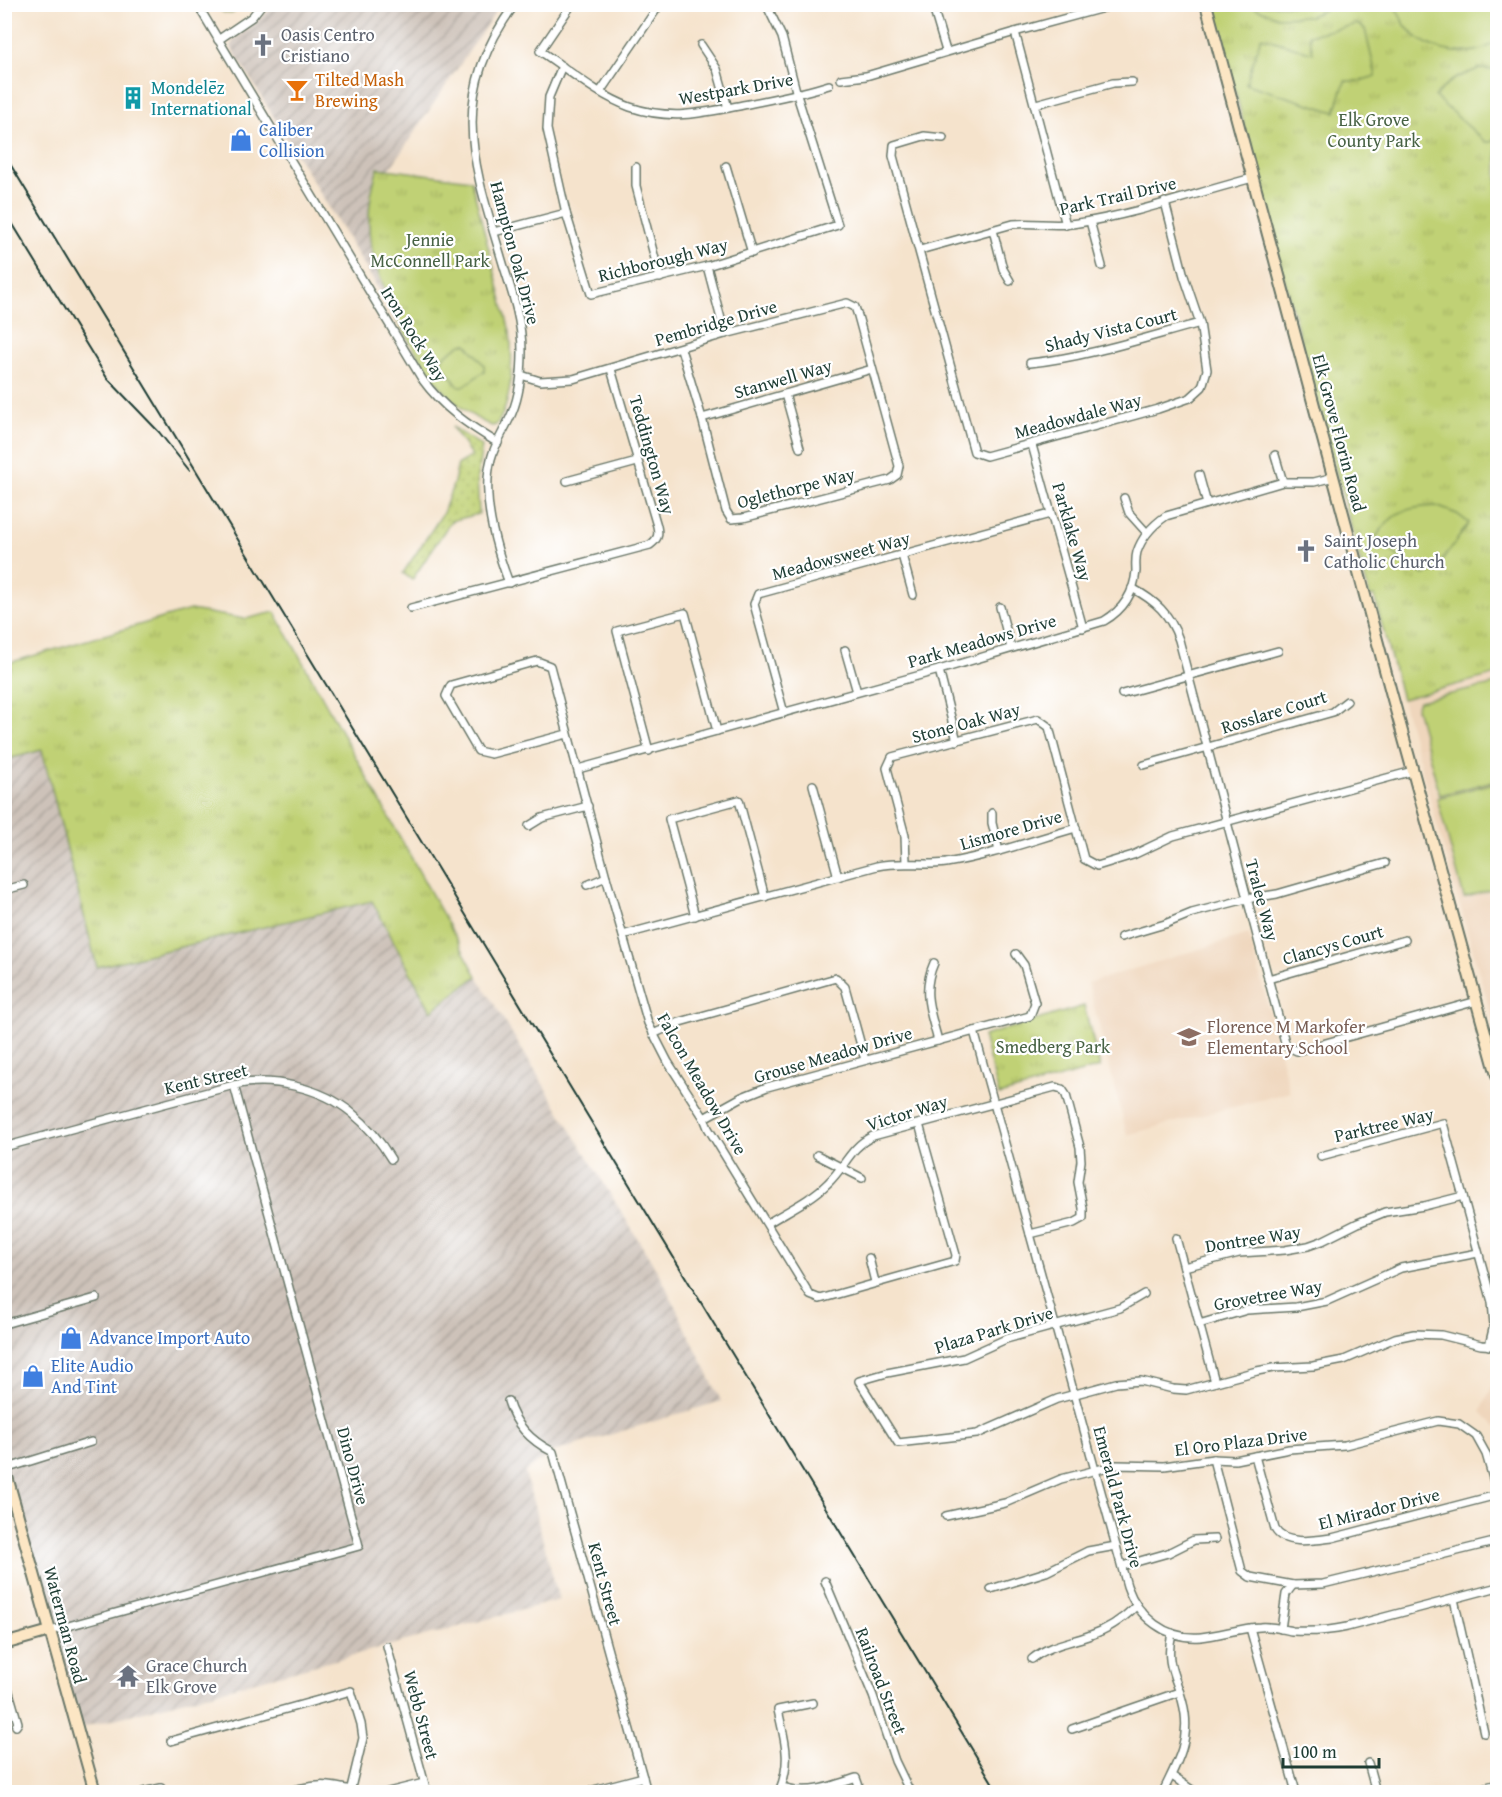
<svg xmlns="http://www.w3.org/2000/svg" width="1502" height="1797" viewBox="0 0 1502 1797" font-family="'Gentium Book Plus',serif">
	<defs>
		<pattern id="industrial-furrows" width="10" height="10" patternUnits="userSpaceOnUse" patternTransform="scale(1.5)"><rect width="10" height="10" fill="#cdc2b9"/><path d="M-1 1l2-2M0 10L10 0M9 11l2-2" fill="none" stroke="#a69f97"/></pattern>
		<pattern id="grass-tufts" width="24" height="20" patternUnits="userSpaceOnUse" patternTransform="scale(1.5)"><rect width="24" height="20" fill="#c0d174"/><path d="M3 7l-1-3M5 7V3M7 7l1-3M15 17l-1-3M17 17v-4M19 17l1-3" fill="none" stroke="#a5b465"/></pattern>
		<pattern id="garden-dots" width="8" height="8" patternUnits="userSpaceOnUse" patternTransform="scale(1.5)"><rect width="8" height="8" fill="#c0d174"/><path d="M2 2h.1M6 6h.1" fill="none" stroke="#a5b465" stroke-width="1.8" stroke-linecap="round"/></pattern>
	</defs>
	<rect width="100%" height="100%" fill="#fff"/>
	<filter id="ink" filterUnits="userSpaceOnUse"><feTurbulence type="fractalNoise" baseFrequency=".0167" numOctaves="2"/><feDisplacementMap in="SourceGraphic" scale="12" xChannelSelector="R" yChannelSelector="G"/><feConvolveMatrix kernelMatrix="1 2 1 2 8 2 1 2 1" color-interpolation-filters="sRGB"/></filter>
	<filter id="wash" filterUnits="userSpaceOnUse"><feTurbulence type="fractalNoise" baseFrequency=".008" numOctaves="4" result="noise"/><feDisplacementMap in="SourceGraphic" scale="24" xChannelSelector="R" yChannelSelector="G"/><feGaussianBlur stdDeviation="1.35" result="paint"/><feColorMatrix in="noise" values="0 0 0 0 0 0 0 0 0 0 0 0 0 0 0 0 0 1.4 0 .05"/><feComposite in="paint" operator="in"/></filter>
	<g filter="url(#wash)">
		<rect width="100%" height="100%" fill="#f5e3cc"/>
		<!-- built -->
		<g fill="#efd6bc">
			<path d="M1497,674V1036L1402,699Z"/>
			<path d="M1249,934L1290,1092L1127,1135L1088,983Z"/>
			<path d="M1495,1379H1497V1428L1481,1412Z"/>
		</g>
		<!-- industrial -->
		<g fill="url(#industrial-furrows)">
			<path d="M274,5H500L389,170L378,169L370,195L371,247L380,282L389,297L386,301L231,47L233,41L261,18Z"/>
			<path d="M42,750L97,967L372,901L431,1010L477,976L661,1277L721,1401L553,1452L525,1472L559,1600L77,1729L5,1466L4,760Z"/>
		</g>
		<!-- grass -->
		<g fill="url(#grass-tufts)" stroke="#708754" stroke-width="1.5">
			<path d="M216,5V4L238,5L233,13C225,15 220,11 216,5Z"/>
			<path d="M1213,5H1497V674L1402,699L1374,596L1370,597L1270,226Z"/>
			<path d="M378,168L471,180L510,332C513,359 513,403 496,425L492,426C438,403 414,348 386,301L389,297C367,256 363,212 378,168Z"/>
			<path d="M190,610L245,619L275,612L477,976L431,1011L372,901L97,967L42,750L5,760V664Z"/>
			<path d="M1084,1006L1100,1067L999,1095L983,1036Z"/>
		</g>
		<!-- garden -->
		<path fill="url(#garden-dots)" stroke="#708754" stroke-width="1.5" d="M452,427L482,446L477,477L479,514L451,521L412,580L403,573L443,513L454,482L458,464L472,456Z"/>
		<!-- pitch -->
		<g fill="#c0d174" stroke="#708754" stroke-width="1.5">
			<path d="M1248,5H1336L1310,16L1278,17Z"/>
			<path d="M1394,5H1497V41C1471,62 1424,52 1405,25C1401,19 1398,11 1394,5Z"/>
			<path d="M1357,24L1365,29L1376,76L1359,81H1345L1335,112L1246,84L1261,37L1313,53L1309,35Z"/>
			<path d="M1479,69L1497,70V135L1492,142H1486L1435,97C1448,80 1459,76 1479,69Z"/>
			<path d="M461,344H467L484,365V371L464,386H458L442,364V358Z"/>
			<path d="M1436,506L1457,514L1469,523L1434,572L1423,575L1375,539C1391,512 1406,507 1436,506Z"/>
			<path d="M1497,684V780L1440,795L1416,708L1419,701Z"/>
			<path d="M1497,782V888L1464,898L1437,798Z"/>
		</g>
	</g>
	<g filter="url(#ink)">
		<g fill="none" stroke-linecap="round" stroke-linejoin="round">
			<!-- street casing -->
			<g stroke="#6a7769" stroke-width="10">
				<g id="street">
					<path d="M197,4L422,379C443,408 468,425 498,443"/>
					<path d="M572,4L540,51C569,70 597,95 630,107C671,121 703,113 743,105C772,99 801,94 829,85"/>
					<path d="M932,4L946,51"/>
					<path d="M1015,32L1066,225"/>
					<path d="M218,40L252,17L262,4"/>
					<path d="M701,45L717,69L728,108"/>
					<path d="M562,66L549,97L547,129L566,213L591,294L707,266L838,225L797,95L782,37L766,4"/>
					<path d="M841,79L866,76L1015,32L1118,4"/>
					<path d="M600,92L660,4"/>
					<path d="M1036,104L1113,83L1132,82"/>
					<path d="M943,138L924,136L894,145L893,156L974,452L986,456L1158,409L1190,398L1202,387L1207,370L1200,323L1184,276L1165,202"/>
					<path d="M726,166L752,253"/>
					<path d="M636,167V186L660,278"/>
					<path d="M1090,221L1102,266"/>
					<path d="M993,230L1003,269L1010,281"/>
					<path d="M494,232L566,213"/>
					<path d="M920,250L1013,224C1035,222 1056,227 1078,223C1137,214 1195,193 1253,178"/>
					<path d="M707,266L725,334"/>
					<path d="M1030,363C1087,357 1144,338 1200,323"/>
					<path d="M521,375L540,381L573,379L725,334L847,303L855,307L858,316L899,466L897,475L890,480L743,518L731,519L726,511L702,418L681,349"/>
					<path d="M785,394L800,448"/>
					<path d="M702,418L872,369"/>
					<path d="M1032,445L1083,628"/>
					<path d="M1275,455L1283,482"/>
					<path d="M1199,475L1207,504"/>
					<path d="M567,481L637,462"/>
					<path d="M1124,498L1129,513L1147,533"/>
					<path d="M902,555L913,595"/>
					<path d="M509,583C495,546 481,498 491,459C495,443 506,428 512,413C520,394 522,371 522,351C522,322 513,295 504,267C474,165 446,99 515,4"/>
					<path d="M1132,588C1156,601 1170,614 1179,640L1286,1046L1297,1051L1477,1001"/>
					<path d="M1000,607L1011,648"/>
					<path d="M411,608L650,545C658,539 659,535 657,526L611,369"/>
					<path d="M845,650L857,692"/>
					<path d="M939,670L957,741"/>
					<path d="M1122,694L1278,651"/>
					<path d="M784,713L754,604L758,594L1050,514"/>
					<path d="M567,734L491,754L478,751L446,696L451,685L537,661L550,666L606,877L648,1023L668,1062L704,1118L708,1128L810,1295L820,1299L955,1261L956,1255L919,1124"/>
					<path d="M649,751L617,631L685,613L717,731"/>
					<path d="M1144,765L1333,712L1347,701"/>
					<path d="M578,769L939,670L1104,621C1123,610 1134,594 1136,571C1136,565 1135,559 1137,552C1142,537 1153,525 1166,516L1283,482H1314L1334,477"/>
					<path d="M813,785L838,877"/>
					<path d="M992,813V823L999,851"/>
					<path d="M529,826L542,818L588,806"/>
					<path d="M906,862L905,836L887,768L892,757L1038,719L1049,727L1084,859L1097,866L1133,855L1173,836L1413,771"/>
					<path d="M587,885L606,877"/>
					<path d="M4,890L24,885"/>
					<path d="M695,916L669,819L739,800L765,897"/>
					<path d="M623,935L877,866C900,861 923,866 946,863C990,856 1033,840 1076,828"/>
					<path d="M1121,937L1165,924L1192,913L1246,899L1277,894L1385,863"/>
					<path d="M934,963C921,992 931,1013 938,1041"/>
					<path d="M1268,979L1405,940"/>
					<path d="M974,1031L1127,1586C1138,1617 1166,1640 1201,1637C1221,1635 1240,1628 1260,1627C1271,1626 1282,1629 1292,1631C1311,1632 1329,1631 1347,1627L1498,1587"/>
					<path d="M653,1034L680,1022L836,978L845,987L865,1060"/>
					<path d="M704,1118L742,1097L767,1087L1030,1016L1035,1003L1024,965L1016,954"/>
					<path d="M4,1147L234,1085C271,1076 322,1088 352,1113C368,1126 381,1142 391,1159"/>
					<path d="M817,1155L862,1178"/>
					<path d="M1321,1156L1443,1123L1492,1302L1494,1325L1489,1346"/>
					<path d="M768,1223C787,1211 811,1200 828,1183C846,1166 849,1148 873,1136L1055,1087L1062,1089L1066,1095L1080,1147L1081,1161L1078,1182L1083,1208V1218L1074,1223L1030,1234"/>
					<path d="M1176,1238L1215,1382"/>
					<path d="M869,1258L875,1282"/>
					<path d="M1184,1267L1239,1253L1285,1250L1308,1246L1322,1241L1358,1223L1385,1212L1424,1206L1463,1196"/>
					<path d="M1144,1294L1120,1308L1006,1339L964,1358L887,1373L859,1381L898,1443L977,1434L1057,1399L1116,1383L1141,1381L1173,1389L1186,1390L1257,1371L1273,1368L1313,1366L1344,1360L1395,1338L1414,1334L1441,1335L1481,1345L1498,1346"/>
					<path d="M4,1324L96,1298"/>
					<path d="M1199,1324L1247,1310L1296,1307L1327,1301L1401,1268L1478,1253"/>
					<path d="M508,1401C515,1425 531,1441 553,1452L647,1792"/>
					<path d="M1255,1456L1275,1529C1284,1546 1316,1540 1332,1538L1497,1495"/>
					<path d="M1213,1459L1242,1571L1250,1577L1293,1585L1323,1584L1494,1542"/>
					<path d="M5,1469L91,1442"/>
					<path d="M946,1516L1005,1503L1061,1479L1116,1465L1164,1466L1213,1459L1235,1460L1289,1449L1345,1445L1438,1421L1459,1424L1476,1436L1486,1454L1498,1496"/>
					<path d="M1122,1566L1168,1553L1194,1540L1215,1539"/>
					<path d="M825,1581L873,1696L895,1761L910,1792"/>
					<path d="M991,1589L1046,1572L1088,1551L1116,1546"/>
					<path d="M1454,1599L1484,1733"/>
					<path d="M1250,1628L1296,1792"/>
					<path d="M1281,1629L1286,1594L1293,1585"/>
					<path d="M50,1631L359,1546L234,1085"/>
					<path d="M387,1646L427,1792"/>
					<path d="M1032,1659C1049,1645 1068,1643 1088,1636C1107,1630 1123,1619 1136,1606"/>
					<path d="M4,1675L18,1723L16,1726"/>
					<path d="M1072,1729L1179,1692"/>
					<path d="M171,1741L351,1691L361,1724L363,1738L350,1792"/>
					<path d="M1368,1763L1376,1792"/>
					<path d="M1172,1776L1195,1792"/>
					<path d="M782,1787C808,1795 830,1787 856,1778L861,1792"/>
					<path d="M143,1792L161,1788"/>
					<path d="M284,1792C315,1784 327,1783 357,1792"/>
					<path d="M388,1792L424,1783"/>
					<path d="M586,1792L643,1777"/>
					<path d="M779,1792C792,1761 785,1742 778,1710L813,1703"/>
					<path d="M1163,1792C1175,1766 1189,1745 1185,1714C1181,1681 1163,1670 1172,1633"/>
					<path d="M1467,1792L1498,1784"/>
				</g>
			</g>
			<!-- secondary casing -->
			<g stroke="#6a7769" stroke-width="14">
				<g id="secondary">
					<path d="M1206,4L1391,692L1498,1079"/>
					<path d="M4,1466L95,1792"/>
					<path d="M4,1644L50,1631"/>
				</g>
			</g>
			<!-- street -->
			<use href="#street" stroke="#fff" stroke-width="7"/>
			<!-- secondary -->
			<use href="#secondary" stroke="#fce6c4" stroke-width="10"/>
			<!-- rail -->
			<g stroke="#1f3d34" stroke-width="2">
				<path d="M4,154L998,1792"/>
				<path d="M9,218L107,378L159,432L189,470"/>
			</g>
		</g>
	</g>
	<!-- icons -->
	<defs>
		<g id="church-bare" transform="scale(1.8)"><path d="M-1.2-6h2.4v3.5h3.3v2.4h-3.3V6h-2.4V-.1h-3.3v-2.4h3.3Z" fill="#6b7280" stroke="#fff" stroke-width="2.5" paint-order="stroke"/></g>
		<g id="bar-bare" transform="scale(1.8)"><path d="M-6-5H6L.8 .8V4.5H3.5V6h-7V4.5H-.8V.8Z" fill="#e8710a" stroke="#fff" stroke-width="2.5" paint-order="stroke"/></g>
		<g id="building-bare" transform="scale(1.8)"><path d="M-4-6H4V6H1V3H-1V6H-4ZM-2.5-4.3h1.7v1.8h-1.7ZM.8-4.3h1.7v1.8H.8ZM-2.5-1h1.7V.8h-1.7ZM.8-1h1.7V.8H.8Z" fill="#0f9aa8" stroke="#fff" stroke-width="2.5" paint-order="stroke"/></g>
		<g id="shop-bare" transform="scale(1.8)"><path d="M-5-2.5h2.3a2.7 3.5 0 0 1 5.4 0H5L5.5 6h-11ZM-1.5-2.5h3a1.5 2.3 0 0 0-3 0Z" fill="#3f7fe0" stroke="#fff" stroke-width="2.5" paint-order="stroke"/></g>
		<g id="school-bare" transform="scale(1.8)"><path d="M0-5L7-2L0 1L-7-2ZM-4 1L0 2.5L4 1V4Q0 6-4 4Z" fill="#8d6e63" stroke="#fff" stroke-width="2.5" paint-order="stroke"/></g>
		<g id="temple-bare" transform="scale(1.8)"><path d="M0-6L5-2H3V0L6.5 2.5H4V6H1.5V3h-3V6H-4V2.5H-6.5L-3 0V-2H-5Z" fill="#6b7280" stroke="#fff" stroke-width="2.5" paint-order="stroke"/></g>
	</defs>
	<g fill-rule="evenodd">
		<use href="#church-bare" x="263" y="45"/>
		<use href="#bar-bare" x="297" y="90"/>
		<use href="#building-bare" x="133" y="98"/>
		<use href="#shop-bare" x="241" y="140"/>
		<use href="#church-bare" x="1306" y="551"/>
		<use href="#school-bare" x="1189" y="1037"/>
		<use href="#shop-bare" x="71" y="1338"/>
		<use href="#shop-bare" x="33" y="1376"/>
		<use href="#temple-bare" x="128" y="1676"/>
	</g>
	<g text-anchor="middle" stroke-width="4.5" stroke-linejoin="round" paint-order="stroke">
		<!-- worship labels -->
		<g font-size="18" fill="#5b616d" stroke="#fff" text-anchor="start">
			<text x="281" y="41">Oasis Centro<tspan x="281" dy="21">Cristiano</tspan></text>
			<text x="1324" y="547">Saint Joseph<tspan x="1324" dy="21">Catholic Church</tspan></text>
			<text x="146" y="1672">Grace Church<tspan x="146" dy="21">Elk Grove</tspan></text>
		</g>
		<!-- food labels -->
		<g font-size="18" fill="#c56008" stroke="#fff" text-anchor="start">
			<text x="315" y="86">Tilted Mash<tspan x="315" dy="21">Brewing</tspan></text>
		</g>
		<!-- culture labels -->
		<g font-size="18" fill="#0d838f" stroke="#fff" text-anchor="start">
			<text x="151" y="94">Mondelēz<tspan x="151" dy="21">International</tspan></text>
		</g>
		<!-- street labels -->
		<g font-size="18" fill="#1f3d34" stroke="#fff">
			<text transform="translate(736 89) rotate(-10)" y="6">Westpark Drive</text>
			<text transform="translate(1118 196) rotate(-13)" y="6">Park Trail Drive</text>
			<text transform="translate(515 253) rotate(75)" y="6">Hampton Oak Drive</text>
			<text transform="translate(663 260) rotate(-14)" y="6">Richborough Way</text>
			<text transform="translate(716 323) rotate(-16)" y="6">Pembridge Drive</text>
			<text transform="translate(1111 330) rotate(-14)" y="6">Shady Vista Court</text>
			<text transform="translate(414 334) rotate(58)" y="6">Iron Rock Way</text>
			<text transform="translate(783 379) rotate(-16)" y="6">Stanwell Way</text>
			<text transform="translate(1078 416) rotate(-15)" y="6">Meadowdale Way</text>
			<text transform="translate(1339 433) rotate(75)" y="6">Elk Grove Florin Road</text>
			<text transform="translate(652 455) rotate(74)" y="6">Teddington Way</text>
			<text transform="translate(796 488) rotate(-14)" y="6">Oglethorpe Way</text>
			<text transform="translate(1072 532) rotate(74)" y="6">Parklake Way</text>
			<text transform="translate(841 556) rotate(-15)" y="6">Meadowsweet Way</text>
			<text transform="translate(982 641) rotate(-16)" y="6">Park Meadows Drive</text>
			<text transform="translate(1274 712) rotate(-17)" y="6">Rosslare Court</text>
			<text transform="translate(966 723) rotate(-15)" y="6">Stone Oak Way</text>
			<text transform="translate(1011 830) rotate(-16)" y="6">Lismore Drive</text>
			<text transform="translate(1262 900) rotate(75)" y="6">Tralee Way</text>
			<text transform="translate(1333 945) rotate(-16)" y="6">Clancys Court</text>
			<text transform="translate(833 1055) rotate(-16)" y="6">Grouse Meadow Drive</text>
			<text transform="translate(206 1079) rotate(-13)" y="6">Kent Street</text>
			<text transform="translate(702 1084) rotate(60)" y="6">Falcon Meadow Drive</text>
			<text transform="translate(907 1113) rotate(-17)" y="6">Victor Way</text>
			<text transform="translate(1384 1125) rotate(-13)" y="6">Parktree Way</text>
			<text transform="translate(1253 1239) rotate(-9)" y="6">Dontree Way</text>
			<text transform="translate(1268 1295) rotate(-10)" y="6">Grovetree Way</text>
			<text transform="translate(994 1330) rotate(-17)" y="6">Plaza Park Drive</text>
			<text transform="translate(1241 1442) rotate(-7)" y="6">El Oro Plaza Drive</text>
			<text transform="translate(353 1466) rotate(75)" y="6">Dino Drive</text>
			<text transform="translate(1118 1497) rotate(75)" y="6">Emerald Park Drive</text>
			<text transform="translate(1379 1509) rotate(-14)" y="6">El Mirador Drive</text>
			<text transform="translate(605 1584) rotate(75)" y="6">Kent Street</text>
			<text transform="translate(65 1625) rotate(75)" y="6">Waterman Road</text>
			<text transform="translate(881 1681) rotate(69)" y="6">Railroad Street</text>
			<text transform="translate(421 1715) rotate(75)" y="6">Webb Street</text>
		</g>
		<!-- park labels -->
		<g font-size="18" fill="#476244" stroke="#fff">
			<text x="1374" y="126">Elk Grove<tspan x="1374" dy="21">County Park</tspan></text>
			<text x="430" y="246">Jennie<tspan x="430" dy="21">McConnell Park</tspan></text>
			<text x="1053" y="1053">Smedberg Park</text>
		</g>
		<!-- shop labels -->
		<g font-size="18" fill="#366cbe" stroke="#fff" text-anchor="start">
			<text x="259" y="136">Caliber<tspan x="259" dy="21">Collision</tspan></text>
			<text x="89" y="1344">Advance Import Auto</text>
			<text x="51" y="1372">Elite Audio<tspan x="51" dy="21">And Tint</tspan></text>
		</g>
		<!-- education labels -->
		<g font-size="18" fill="#785e54" stroke="#fff" text-anchor="start">
			<text x="1207" y="1033">Florence M Markofer<tspan x="1207" dy="21">Elementary School</tspan></text>
		</g>
	</g>
	<!-- margin -->
	<rect width="1502" height="1797" fill="none" stroke="#fff" stroke-width="24"/>
	<!-- scale -->
	<path d="M1283 1758v9h96v-9" fill="none" stroke="#1f3d34" stroke-width="3"/>
	<text x="1292" y="1758" font-size="18" fill="#1f3d34" stroke="#ffffff" stroke-width="4.5" paint-order="stroke">100 m</text>
</svg>
